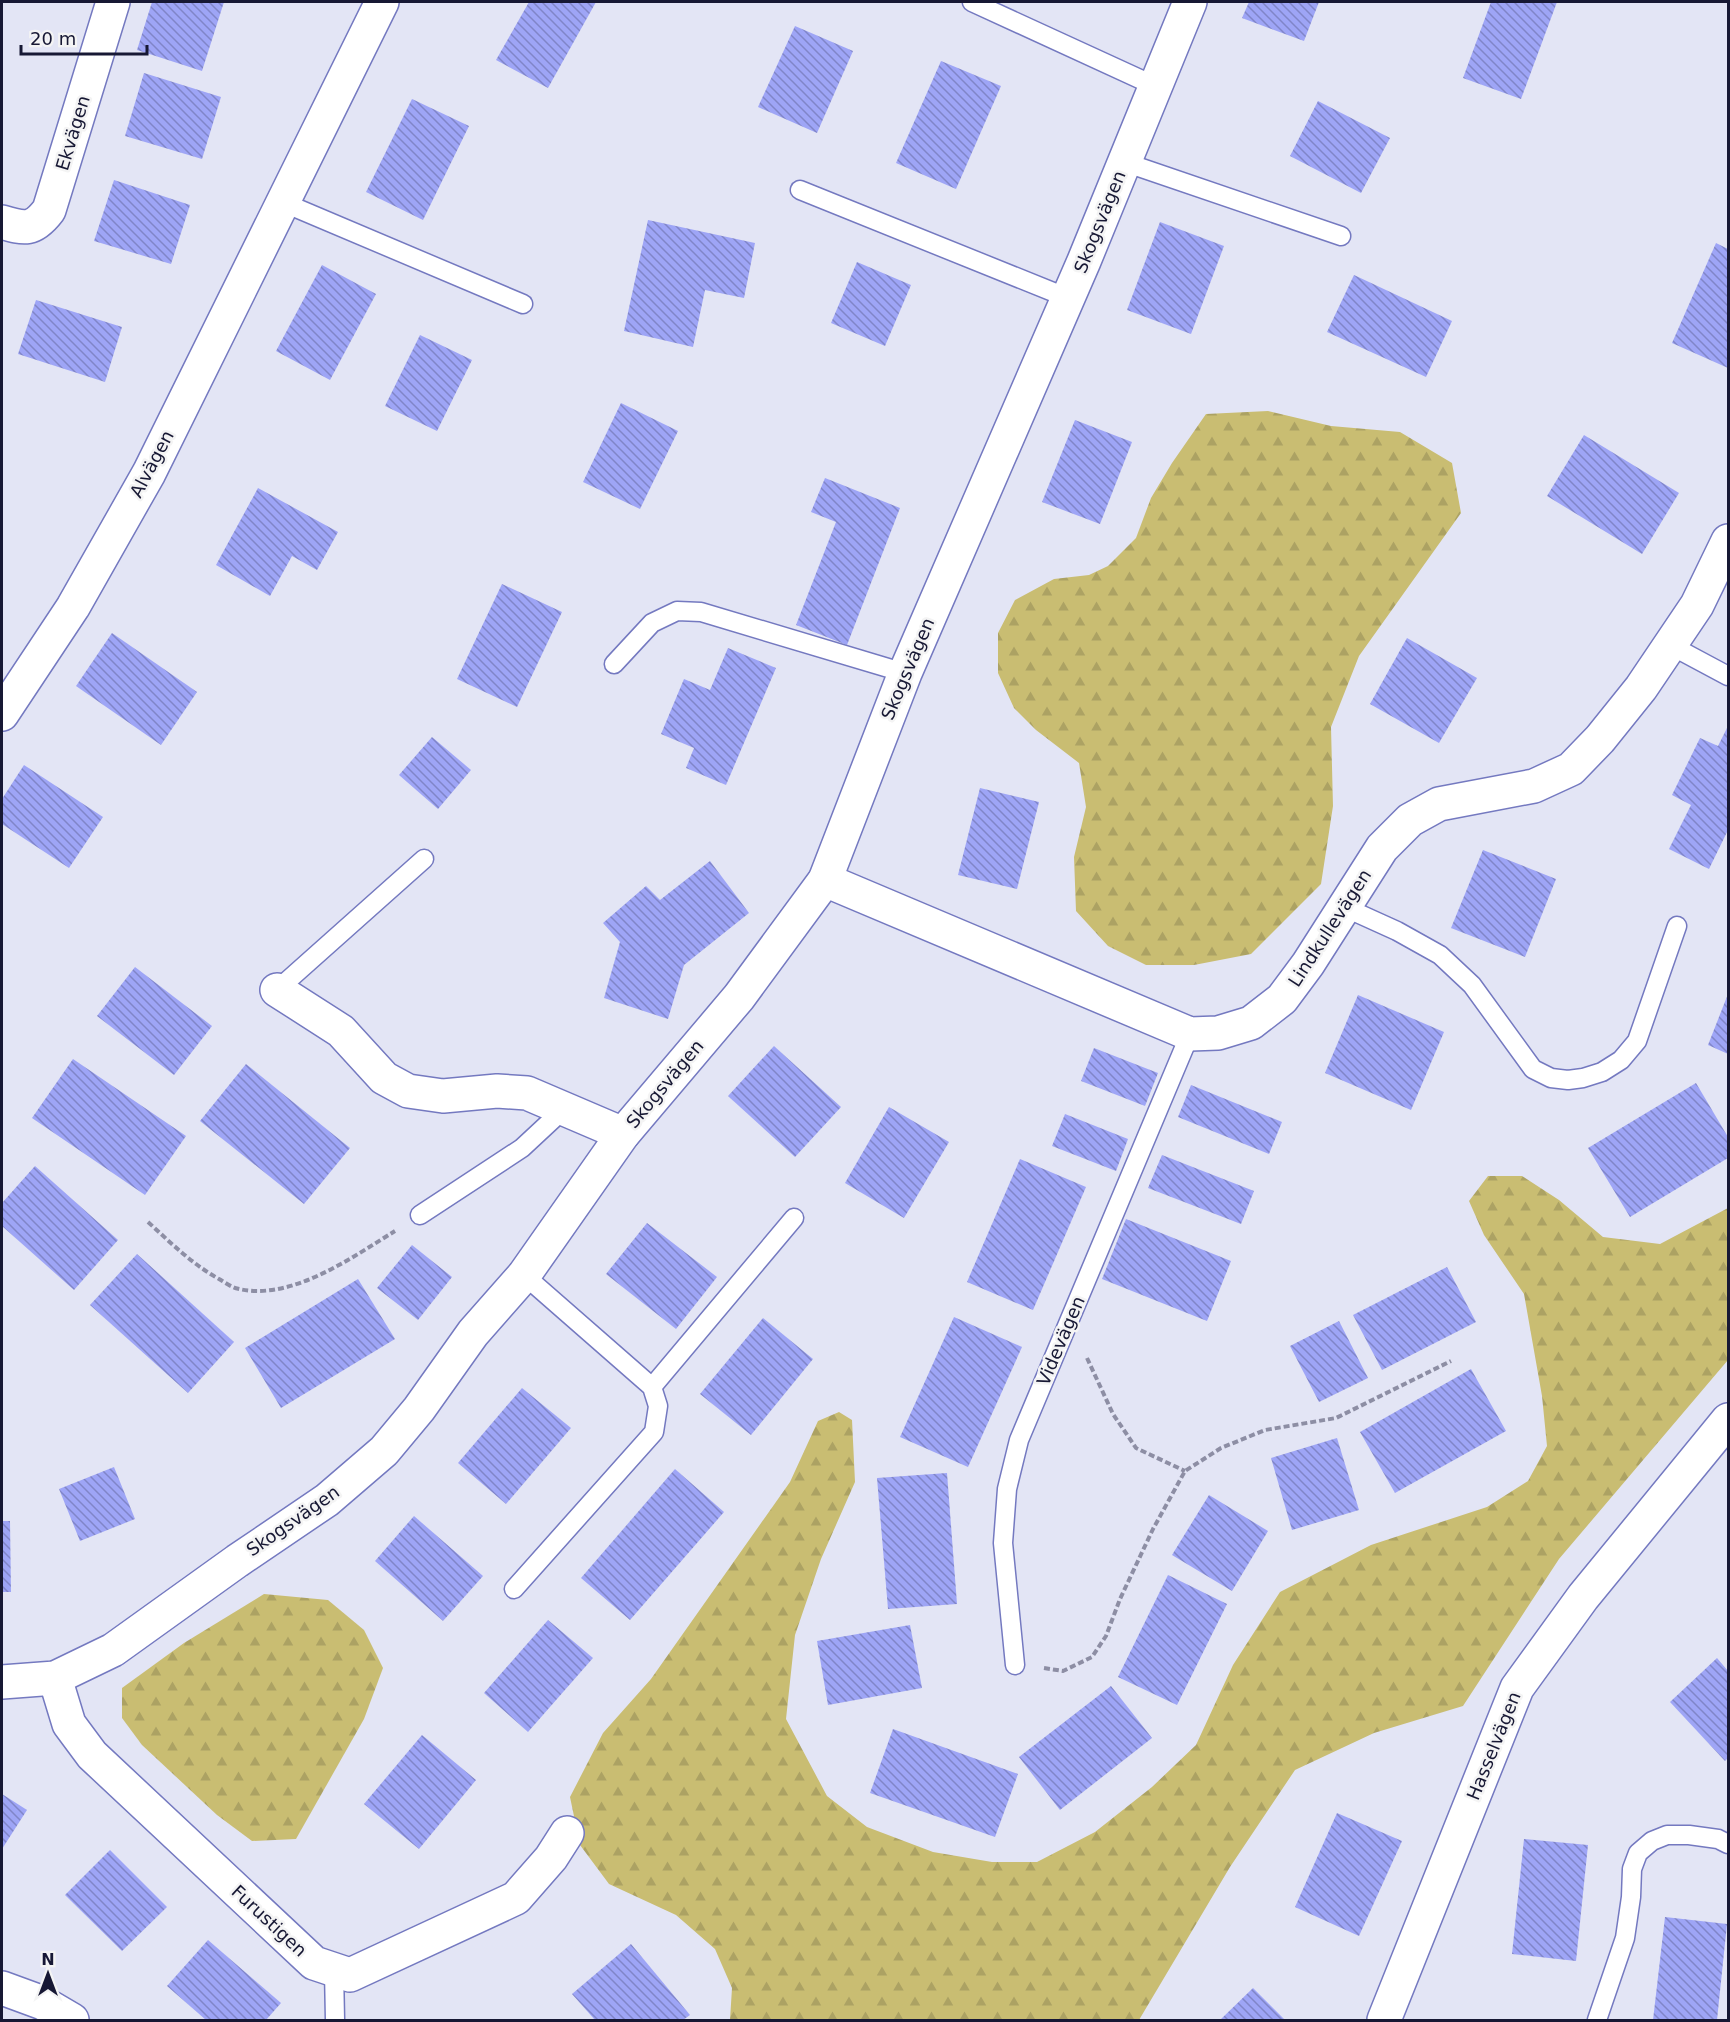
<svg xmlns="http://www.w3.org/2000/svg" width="1730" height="2022" viewBox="0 0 1730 2022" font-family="'DejaVu Sans',sans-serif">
	<defs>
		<pattern id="forest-firs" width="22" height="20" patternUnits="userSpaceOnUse" patternTransform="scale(1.5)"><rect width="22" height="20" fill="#c9bd72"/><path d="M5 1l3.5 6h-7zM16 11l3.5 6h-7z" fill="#aca263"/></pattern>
		<pattern id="building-back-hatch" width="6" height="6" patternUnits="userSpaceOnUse" patternTransform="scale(1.5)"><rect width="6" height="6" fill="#9ea5f6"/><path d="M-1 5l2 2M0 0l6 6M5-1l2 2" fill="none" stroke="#8085c8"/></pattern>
	</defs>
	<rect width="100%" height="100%" fill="#e3e5f5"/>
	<!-- forest -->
	<g fill="url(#forest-firs)">
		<path d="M1268,411L1331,426L1400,432L1452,463L1461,513L1359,656L1331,727L1333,806L1321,884L1251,954L1194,965H1146L1108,946L1076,911L1074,857L1086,807L1079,763L1036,730L1014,708L998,673V633L1015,600L1054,579L1089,575L1108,566L1136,538L1151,498L1172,463L1206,414Z"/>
		<path d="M1488,1176H1522L1559,1200L1603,1237L1660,1244L1728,1208V1360L1559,1559L1463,1706L1374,1733L1295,1770L1230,1867L1139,2020H730L732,1988L715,1949L676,1915L609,1884L580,1845L570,1797L603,1733L651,1679L790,1482L818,1421L839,1412L852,1420L855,1482L821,1559L795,1635L786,1719L827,1796L867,1827L933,1852L992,1862H1037L1095,1832L1152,1787L1196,1745L1233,1665L1280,1592L1371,1545L1487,1507L1528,1481L1547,1446L1542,1396L1524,1294L1484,1235L1469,1201Z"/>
		<path d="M264,1594L328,1600L364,1630L383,1668L364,1719L296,1839L252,1841L217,1815L142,1745L122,1718V1688L184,1643Z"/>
	</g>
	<!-- building -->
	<g fill="url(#building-back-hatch)">
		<path d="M152,2H224L202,71L137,50Z"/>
		<path d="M529,2H596L548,88L496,60Z"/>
		<path d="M1249,2H1319L1304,41L1242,18Z"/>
		<path d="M1491,2H1557L1521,99L1463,78Z"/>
		<path d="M795,26L853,51L817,133L758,107Z"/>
		<path d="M941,61L1001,86L956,189L896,163Z"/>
		<path d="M144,73L221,97L202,159L125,136Z"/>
		<path d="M412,99L469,126L423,220L366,192Z"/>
		<path d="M1318,101L1390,138L1361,193L1290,156Z"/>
		<path d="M114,180L190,205L171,264L94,241Z"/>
		<path d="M648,220L755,243L744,298L705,290L693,347L624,331Z"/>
		<path d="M1160,222L1224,246L1191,334L1127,310Z"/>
		<path d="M1716,243L1728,249V368L1672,343Z"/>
		<path d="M857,262L911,285L885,346L831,323Z"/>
		<path d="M322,265L376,294L330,380L276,351Z"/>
		<path d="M1354,275L1452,321L1426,377L1327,332Z"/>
		<path d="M36,300L122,327L105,382L18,354Z"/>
		<path d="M420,335L472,360L437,431L385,406Z"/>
		<path d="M621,403L678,431L640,509L583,482Z"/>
		<path d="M1075,420L1132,442L1100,524L1042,502Z"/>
		<path d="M1584,435L1679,493L1642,554L1547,496Z"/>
		<path d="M825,478L900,508L847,645L796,625L836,522L811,512Z"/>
		<path d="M258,488L338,532L317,570L292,556L270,596L216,565Z"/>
		<path d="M502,584L562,612L517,707L457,679Z"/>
		<path d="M112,633L197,692L161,745L76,686Z"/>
		<path d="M1407,638L1477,678L1439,743L1370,704Z"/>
		<path d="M728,648L776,668L726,785L686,768L694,748L661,734L684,679L710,690Z"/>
		<path d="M1728,726V830L1709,869L1669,849L1691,805L1672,795L1700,738L1718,746Z"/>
		<path d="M432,737L471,770L438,809L399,775Z"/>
		<path d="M24,765L103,817L69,868L2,824V799Z"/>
		<path d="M980,788L1039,802L1017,889L958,875Z"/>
		<path d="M1483,850L1556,879L1525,957L1451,928Z"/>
		<path d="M710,861L749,913L684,965L668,1019L604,998L620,942L603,923L646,886L660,900Z"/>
		<path d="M135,967L212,1026L174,1075L97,1016Z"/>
		<path d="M1728,994V1054L1708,1045Z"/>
		<path d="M1358,995L1444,1032L1411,1110L1325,1073Z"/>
		<path d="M774,1046L841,1107L795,1157L728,1096Z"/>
		<path d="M1094,1048L1158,1073L1145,1106L1081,1081Z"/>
		<path d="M73,1059L186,1136L145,1195L32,1118Z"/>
		<path d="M246,1064L350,1148L304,1204L200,1121Z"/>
		<path d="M1696,1083L1728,1137V1158L1630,1217L1588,1148Z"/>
		<path d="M1191,1085L1282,1122L1269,1154L1178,1117Z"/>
		<path d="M889,1107L949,1142L904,1218L845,1183Z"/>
		<path d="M1065,1114L1128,1139L1116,1171L1052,1146Z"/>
		<path d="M1162,1155L1254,1191L1241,1224L1148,1188Z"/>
		<path d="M1020,1159L1086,1187L1033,1310L967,1282Z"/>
		<path d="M35,1166L118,1240L74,1290L2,1226V1203Z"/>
		<path d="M1126,1219L1231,1261L1207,1321L1102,1279Z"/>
		<path d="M647,1223L717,1277L676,1329L606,1274Z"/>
		<path d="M412,1245L452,1277L418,1320L377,1288Z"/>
		<path d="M137,1254L234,1342L188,1393L90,1305Z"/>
		<path d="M1447,1267L1476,1322L1382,1370L1353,1315Z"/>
		<path d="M358,1279L395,1339L281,1408L245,1348Z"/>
		<path d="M954,1317L1022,1347L968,1467L900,1437Z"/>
		<path d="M763,1318L813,1359L751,1435L700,1394Z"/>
		<path d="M1339,1321L1368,1378L1319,1402L1290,1346Z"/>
		<path d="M1471,1369L1506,1431L1395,1493L1360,1432Z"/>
		<path d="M522,1388L571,1428L506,1504L458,1463Z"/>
		<path d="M1337,1438L1359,1510L1292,1530L1271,1458Z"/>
		<path d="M114,1467L135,1519L80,1541L59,1489Z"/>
		<path d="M675,1469L724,1512L630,1620L581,1578Z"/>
		<path d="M947,1473L957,1604L888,1609L877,1478Z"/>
		<path d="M1209,1495L1268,1531L1232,1591L1172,1555Z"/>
		<path d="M414,1516L483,1576L443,1621L375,1561Z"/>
		<path d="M2,1521H10L11,1592H2Z"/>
		<path d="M1168,1575L1227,1604L1177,1705L1118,1677Z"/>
		<path d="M548,1620L593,1658L528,1732L484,1693Z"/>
		<path d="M910,1625L922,1688L828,1705L817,1641Z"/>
		<path d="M1717,1658L1728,1671V1758L1725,1761L1670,1702Z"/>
		<path d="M1111,1686L1152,1738L1060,1810L1019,1757Z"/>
		<path d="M893,1729L1018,1774L995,1837L870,1793Z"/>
		<path d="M422,1735L476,1780L419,1849L364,1804Z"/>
		<path d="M2,1794L27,1810L2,1849Z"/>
		<path d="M1337,1813L1402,1841L1359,1936L1295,1907Z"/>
		<path d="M1524,1839L1588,1845L1576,1961L1512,1954Z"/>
		<path d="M110,1850L167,1907L122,1951L65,1895Z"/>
		<path d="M1665,1917L1727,1924L1717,2020H1653Z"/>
		<path d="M208,1940L281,2003L266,2020H206L167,1986Z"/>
		<path d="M631,1944L690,2015L683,2020H595L572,1994Z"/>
		<path d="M1253,1988L1285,2020H1220Z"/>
	</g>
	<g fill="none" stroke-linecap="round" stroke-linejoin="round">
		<!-- service casing -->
		<g stroke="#7479c0" stroke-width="21">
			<g id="service">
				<path d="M972,2L1155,86"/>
				<path d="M1124,162L1341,236"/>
				<path d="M800,190L1068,298"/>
				<path d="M282,202L523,304"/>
				<path d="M1670,645L1728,676"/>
				<path d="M614,664L652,623L677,611L701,612L905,673"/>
				<path d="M1344,907L1397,931L1440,955L1472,985L1533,1069L1551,1078L1568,1080L1583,1078L1602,1072L1621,1060L1637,1041L1677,926"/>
				<path d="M277,990L424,859"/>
				<path d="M420,1215L522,1148L565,1108"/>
				<path d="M652,1387L794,1218"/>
				<path d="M514,1589L654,1432L658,1406L652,1387L524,1275"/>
				<path d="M1015,1665L1003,1543L1007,1489L1019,1440L1190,1034"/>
				<path d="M334,1970L335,2020"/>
				<path d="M1597,2020L1625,1938L1631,1897L1632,1869L1638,1853L1652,1841L1667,1835H1689L1718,1839L1728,1844"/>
			</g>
		</g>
		<!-- minor casing -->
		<g stroke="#7479c0" stroke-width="36">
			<g id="minor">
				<path d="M2,222C25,229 33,231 49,210L113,2"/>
				<path d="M2,714L73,607L149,473L382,2"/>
				<path d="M825,880L1190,1034L1218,1033L1251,1023L1282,999L1308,964L1382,848L1410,820L1439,804L1534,786L1571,769L1600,739L1641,688L1697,605L1728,541"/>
				<path d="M277,990L341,1031L384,1078L408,1091L443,1096L497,1091L527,1093L623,1134"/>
				<path d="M55,1678L69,1724L92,1755L314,1963L350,1975L516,1898L551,1858L567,1833"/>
				<path d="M2,1682L55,1678L113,1650L237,1561L327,1500L384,1451L419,1409L473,1333L524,1275L623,1134L739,997L825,880L905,673L1084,261L1190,2"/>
				<path d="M2,1988L43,2003L72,2020"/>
				<path d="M1384,2020L1517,1688L1583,1597L1728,1420"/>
			</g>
		</g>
		<!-- path -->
		<g stroke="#8d8ea4" stroke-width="4" stroke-dasharray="6 3" stroke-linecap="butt">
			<path d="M148,1222C171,1243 192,1264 219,1279C224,1282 230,1286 235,1288C289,1303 351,1258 395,1231"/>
			<path d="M1087,1358L1113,1414L1136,1448L1185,1471"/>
			<path d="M1044,1668L1063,1671L1092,1657L1106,1636L1120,1599L1153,1529L1185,1471L1221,1448L1265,1430L1336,1418L1451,1361"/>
		</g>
		<!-- service -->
		<use href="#service" stroke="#fff" stroke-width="18"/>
		<!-- minor -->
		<use href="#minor" stroke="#fff" stroke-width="33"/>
	</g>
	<g text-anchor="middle" stroke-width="5" stroke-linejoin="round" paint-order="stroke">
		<!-- street labels -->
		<g font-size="18" fill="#171834" stroke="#f4f4f4">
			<text transform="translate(73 133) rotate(-73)" y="6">Ekvägen</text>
			<text transform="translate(1100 222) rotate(-68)" y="6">Skogsvägen</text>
			<text transform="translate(152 464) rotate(-62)" y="6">Alvägen</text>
			<text transform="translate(908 669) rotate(-67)" y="6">Skogsvägen</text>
			<text transform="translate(1330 928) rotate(-57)" y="6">Lindkullevägen</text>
			<text transform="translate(665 1084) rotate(-50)" y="6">Skogsvägen</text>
			<text transform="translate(1061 1341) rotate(-67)" y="6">Videvägen</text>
			<text transform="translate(293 1521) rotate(-35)" y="6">Skogsvägen</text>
			<text transform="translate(1494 1746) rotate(-68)" y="6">Hasselvägen</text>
			<text transform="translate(269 1921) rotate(43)" y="6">Furustigen</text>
		</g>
	</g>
	<!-- border -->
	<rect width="1730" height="2022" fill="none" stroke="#171834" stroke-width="6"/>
	<!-- north arrow -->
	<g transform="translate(48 1974)" stroke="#f4f4f4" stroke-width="4.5" paint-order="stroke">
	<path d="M0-4.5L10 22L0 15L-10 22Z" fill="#171834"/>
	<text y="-9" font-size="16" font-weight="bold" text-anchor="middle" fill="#171834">N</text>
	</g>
	<!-- scale -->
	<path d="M21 45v9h126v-9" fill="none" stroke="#171834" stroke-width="3"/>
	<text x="30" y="45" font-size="18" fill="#171834" stroke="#f4f4f4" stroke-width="4.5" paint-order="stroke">20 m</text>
</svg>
